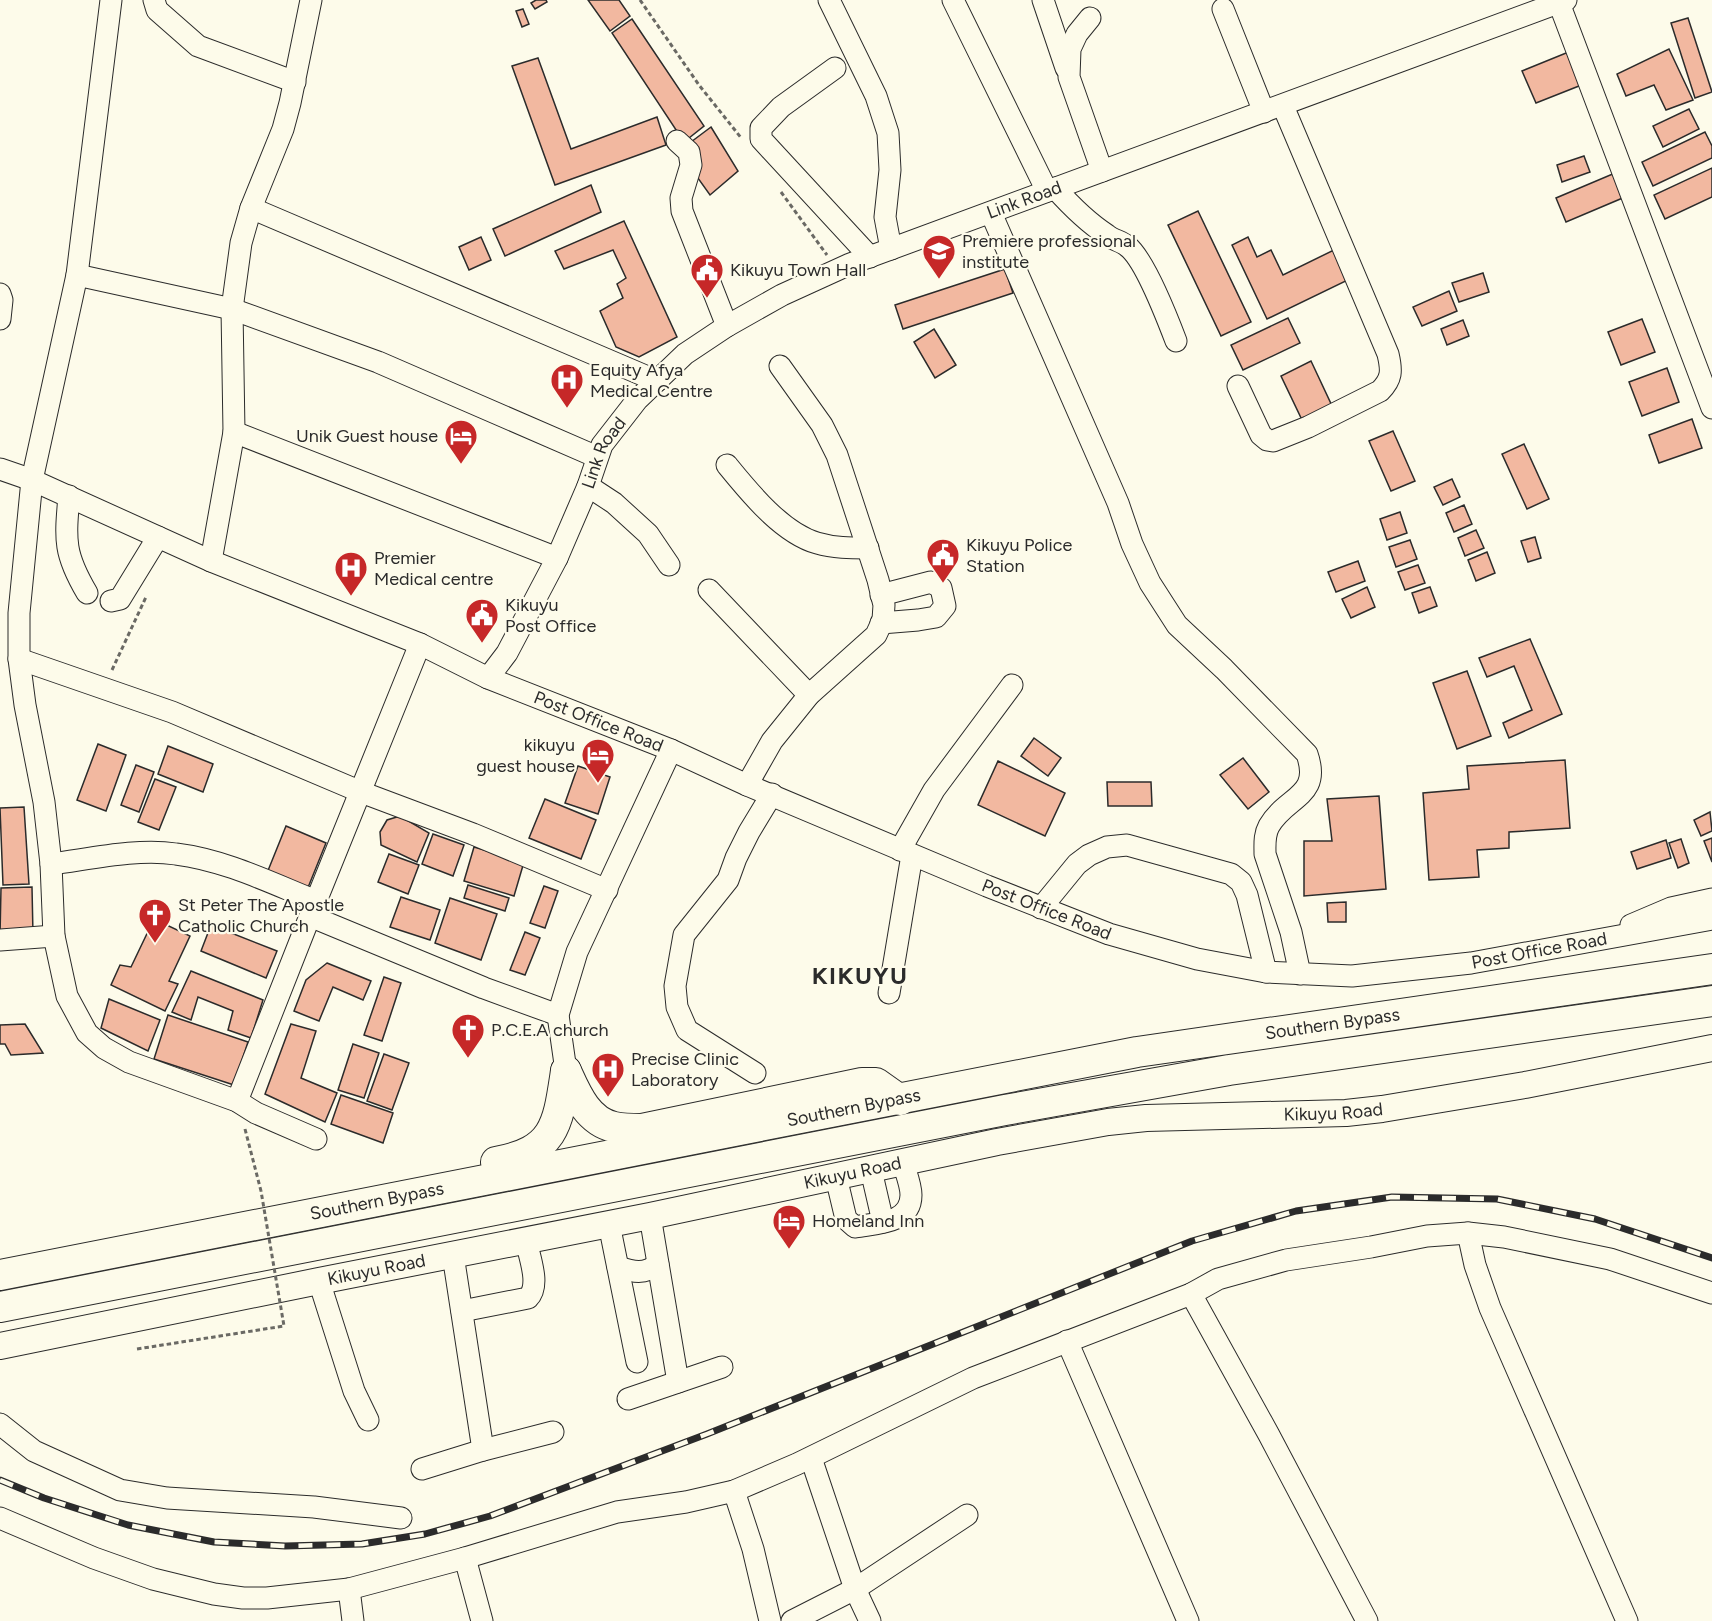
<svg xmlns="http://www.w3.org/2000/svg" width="1712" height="1621" viewBox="0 0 1712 1621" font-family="Figtree,sans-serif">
	<rect width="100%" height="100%" fill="#fdfbea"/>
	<!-- building -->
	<g fill="#f2b8a0" stroke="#2b2b2b" stroke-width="1.5">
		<path d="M536,0H546L547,2L535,9L531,3Z"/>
		<path d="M588,0H619L630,16L610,31Z"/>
		<path d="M523,9L529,24L522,27L516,11Z"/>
		<path d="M1688,18L1712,92L1695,98L1671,23Z"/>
		<path d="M632,19L704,126L684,142L612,33Z"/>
		<path d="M1669,49L1693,100L1666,110L1654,85L1626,96L1617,74Z"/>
		<path d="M1571,51L1584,84L1536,103L1522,71Z"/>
		<path d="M538,58L571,149L657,117L666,145L555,185L512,66Z"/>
		<path d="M1689,109L1699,129L1663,147L1653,126Z"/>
		<path d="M711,127L738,171L710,195L695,174L687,145Z"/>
		<path d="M1705,132L1712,146V158L1653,186L1642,162Z"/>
		<path d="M1584,156L1590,172L1562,182L1557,165Z"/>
		<path d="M1712,168V197L1665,219L1654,195Z"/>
		<path d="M1615,173L1625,197L1566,222L1556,198Z"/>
		<path d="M591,185L601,212L505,256L493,229Z"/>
		<path d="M1198,211L1251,322L1221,336L1168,225Z"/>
		<path d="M624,221L677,337L639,357L616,347L600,311L623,298L617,284L626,278L613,250L564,269L555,251Z"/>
		<path d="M481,237L491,260L469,270L459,247Z"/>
		<path d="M1248,237L1257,257L1271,250L1283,275L1338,248L1352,278L1267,319L1232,245Z"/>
		<path d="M1005,269L1013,293L903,329L895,305Z"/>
		<path d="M1483,273L1489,292L1459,302L1452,283Z"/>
		<path d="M1449,291L1457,311L1422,326L1413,307Z"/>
		<path d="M1288,318L1300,343L1243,370L1231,345Z"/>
		<path d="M1642,319L1655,352L1621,365L1608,332Z"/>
		<path d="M1463,320L1469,336L1447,345L1441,329Z"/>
		<path d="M934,329L956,365L935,378L914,342Z"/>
		<path d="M1311,361L1333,408L1303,422L1281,376Z"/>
		<path d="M1667,368L1679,402L1642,416L1629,382Z"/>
		<path d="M1692,419L1702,448L1659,463L1649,435Z"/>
		<path d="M1393,431L1415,481L1391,491L1369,441Z"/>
		<path d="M1524,444L1549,499L1527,509L1502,454Z"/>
		<path d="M1452,479L1460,497L1443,505L1434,487Z"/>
		<path d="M1464,505L1472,524L1454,532L1446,513Z"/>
		<path d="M1400,512L1407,533L1387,540L1380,519Z"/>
		<path d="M1476,530L1484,548L1465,556L1458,538Z"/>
		<path d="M1535,537L1541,558L1528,562L1521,541Z"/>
		<path d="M1410,540L1417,559L1396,567L1389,547Z"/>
		<path d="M1487,552L1495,573L1476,581L1468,560Z"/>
		<path d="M1358,561L1365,581L1336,592L1328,572Z"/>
		<path d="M1418,565L1425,583L1405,590L1398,572Z"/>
		<path d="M1367,587L1375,607L1351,618L1342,599Z"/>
		<path d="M1430,587L1437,606L1419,613L1412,593Z"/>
		<path d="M1530,639L1562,714L1509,738L1503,723L1532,710L1514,666L1487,677L1479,658Z"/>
		<path d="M1467,671L1491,736L1457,749L1433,683Z"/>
		<path d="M1034,738L1061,758L1048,776L1021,756Z"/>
		<path d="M98,744L126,755L106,811L77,800Z"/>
		<path d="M168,746L213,764L203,792L158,774Z"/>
		<path d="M1243,758L1269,792L1248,809L1220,775Z"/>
		<path d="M1565,760L1570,828L1509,832V848L1477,850L1479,877L1429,880L1423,793L1469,789L1467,766Z"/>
		<path d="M998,761L1065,793L1045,836L978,805Z"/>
		<path d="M136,765L154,772L139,812L121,805Z"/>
		<path d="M578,766L610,777L598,814L565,803Z"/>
		<path d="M155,779L176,787L159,830L138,822Z"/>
		<path d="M1107,782H1151L1152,806H1108Z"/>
		<path d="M1379,796L1386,889L1304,896V841H1332L1327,799Z"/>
		<path d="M545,799L596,820L581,859L529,838Z"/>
		<path d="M24,807L29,884L3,885L0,808Z"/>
		<path d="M1710,812L1712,831L1701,836L1694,820Z"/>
		<path d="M400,816L429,833L417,862L381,845L380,832L387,820Z"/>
		<path d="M286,826L326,843L307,890L267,873Z"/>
		<path d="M433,834L464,845L453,876L422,864Z"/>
		<path d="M1712,838V862L1704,841Z"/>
		<path d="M1681,839L1689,863L1678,868L1669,843Z"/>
		<path d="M1666,840L1671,858L1637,869L1631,852Z"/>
		<path d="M474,847L524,862L514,896L464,881Z"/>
		<path d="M389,854L419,865L408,894L378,882Z"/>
		<path d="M468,885L509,898L505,911L464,898Z"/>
		<path d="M544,886L558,891L545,928L530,923Z"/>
		<path d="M32,887L33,935L0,936L1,888Z"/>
		<path d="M401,897L440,910L430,940L390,927Z"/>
		<path d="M450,898L497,914L481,960L435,943Z"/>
		<path d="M1346,902V922H1328L1327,903Z"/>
		<path d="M154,919L190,936L169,981L178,984L165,1011L111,985L120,965L131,967Z"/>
		<path d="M211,925L277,951L266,978L201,951Z"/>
		<path d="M525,932L540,938L525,975L510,970Z"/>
		<path d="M327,963L371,981L363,1000L333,987L319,1021L294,1011L306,980Z"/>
		<path d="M191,971L263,1000L251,1038L228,1030L233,1011L198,997L191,1020L172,1012Z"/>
		<path d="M384,977L401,983L382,1041L364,1035Z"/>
		<path d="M109,999L160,1020L148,1051L101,1028Z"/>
		<path d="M168,1015L248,1042L234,1085L154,1059Z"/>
		<path d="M25,1024L43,1053L11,1055L5,1044H0V1025Z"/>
		<path d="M291,1024L316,1031L301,1078L337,1093L325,1122L265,1094Z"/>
		<path d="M353,1044L379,1053L364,1098L338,1090Z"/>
		<path d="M384,1054L409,1063L392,1110L367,1101Z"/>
		<path d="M341,1095L393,1113L383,1143L331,1124Z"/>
	</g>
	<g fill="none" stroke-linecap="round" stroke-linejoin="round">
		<!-- minor casing -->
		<g stroke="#2b2b2b" stroke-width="23">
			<g id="minor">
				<path d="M111,0L77,275L32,480L19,613V659L25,705L44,802L51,864L54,936L67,996L87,1033L104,1048L129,1062L237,1101L256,1113L316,1139"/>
				<path d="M154,0L157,10L198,46L295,82"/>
				<path d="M829,0L876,96L888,133L890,170L885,217L891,249"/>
				<path d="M953,0L1047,191"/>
				<path d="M1043,0L1066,68"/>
				<path d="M1559,3L1712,408"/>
				<path d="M1223,9L1264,112"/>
				<path d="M1090,18L1077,34L1070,49L1069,77L1102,171"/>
				<path d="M835,68L781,107L761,128V139L870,257"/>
				<path d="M677,141L689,152L691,165L681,198L682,211L727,326"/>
				<path d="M1055,188C1071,206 1087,222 1107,235C1113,240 1121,241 1127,246C1144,258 1168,320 1176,341"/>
				<path d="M251,208L657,381"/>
				<path d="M991,213L1118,503L1132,544L1150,583L1177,625L1224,669L1307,754C1322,797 1286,796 1269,826C1264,835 1265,844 1265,854L1291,932L1300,974"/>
				<path d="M77,275L232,309L378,362L597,457"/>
				<path d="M0,294L2,300L0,319"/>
				<path d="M1238,386L1261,435L1267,440L1273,441L1308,427L1380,391C1392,379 1392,371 1388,354L1283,106"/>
				<path d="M234,432L557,558"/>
				<path d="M727,465C749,492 782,533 817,543C834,548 850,548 868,548"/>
				<path id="s1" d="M0,469L32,480L211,561L420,644L488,678L671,750L747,785L987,886L1109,934L1197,959L1266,972L1352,976L1471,963L1712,919"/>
				<path d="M588,486L614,503L648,534L669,565"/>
				<path d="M69,496C65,541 64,554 87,593"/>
				<path d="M211,561L234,432L232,309L241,243L251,208L283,129L290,103L311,0"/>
				<path d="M709,590L809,695"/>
				<path d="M881,595L931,582L941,588L945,606L936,617L918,620L881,623"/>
				<path d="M111,601L120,599L158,537"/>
				<path d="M19,659L172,712L361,792L473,834L607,890"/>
				<path id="s2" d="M488,678L507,653L557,558L588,486L602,445L637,400L685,354L727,326L782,295L850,264L1566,0"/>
				<path d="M747,785L772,741L809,695L876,635L883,620L884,605L878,580L837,455L822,425L780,366"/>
				<path d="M900,850L934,790L1012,685"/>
				<path d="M51,864C90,859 137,848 176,854C225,860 271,883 316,901"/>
				<path d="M1041,908L1077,864L1089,855L1107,847L1127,845L1231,874L1241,882L1247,895L1266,972"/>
				<path d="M310,916L484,988L558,1015"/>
				<path d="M1631,925L1671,908L1712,899"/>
				<path d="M0,940L54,936"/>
				<path d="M889,993L912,855"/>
				<path d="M566,1071L558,1015L577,952L671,750"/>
				<path d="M755,1073L687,1030L677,1007L675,986L684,935L728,880L736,858L749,832L772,794"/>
				<path d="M237,1101L310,916L420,644"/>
				<path d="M871,1170L883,1222"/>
				<path d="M836,1177L846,1219L855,1227C876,1223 911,1224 911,1195C911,1185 906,1173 903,1163"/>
				<path d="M650,1216L678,1382"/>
				<path d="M609,1224L637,1362"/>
				<path d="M1468,1233L1475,1265L1490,1308L1627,1621"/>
				<path d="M618,1267C633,1272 645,1275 658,1264"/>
				<path d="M319,1281L354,1391L368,1420"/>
				<path d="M1191,1294L1269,1435L1367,1621"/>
				<path d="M462,1311L528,1298C541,1285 529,1257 526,1240"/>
				<path d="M1067,1341L1188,1621"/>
				<path d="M628,1399L722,1367"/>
				<path d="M0,1424L34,1451L120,1490L167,1498L314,1507L401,1518"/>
				<path d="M483,1450L553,1432"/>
				<path d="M811,1458L855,1589L967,1515"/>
				<path d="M422,1469L483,1450L453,1255"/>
				<path d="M734,1491L753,1549L770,1621"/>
				<path d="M0,1518L94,1558L153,1579L214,1594L243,1598H267L349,1589L465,1558L617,1512L686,1502L734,1491L797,1464L973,1378L1191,1294L1218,1279L1286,1260L1371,1247L1427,1236L1468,1233L1504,1237L1610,1259L1712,1293"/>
				<path d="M465,1558L482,1621"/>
				<path d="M349,1589L353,1621"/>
				<path d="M792,1621L855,1589L870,1621"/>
			</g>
		</g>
		<!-- major casing -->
		<g stroke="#2b2b2b" stroke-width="28">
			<g id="major">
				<path id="s3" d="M0,1346L319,1281L650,1216L997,1142L1108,1122L1146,1118L1346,1113L1382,1109L1525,1085L1712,1048"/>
			</g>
		</g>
		<!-- highway casing -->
		<g stroke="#2b2b2b" stroke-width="32">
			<g id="highway">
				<path d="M566,1071C576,1093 587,1121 614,1127C623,1129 633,1129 642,1129L862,1083H876L900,1100"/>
				<path d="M496,1162C556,1151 558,1124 566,1071"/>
				<path id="s4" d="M0,1275L1137,1052L1712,969"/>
				<path d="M0,1307L1005,1110L1229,1070L1712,1001"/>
			</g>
		</g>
		<!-- path -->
		<g stroke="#6a6964" stroke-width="3" stroke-dasharray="4.5 3" stroke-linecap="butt">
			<path d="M640,0L699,85L742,139"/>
			<path d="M781,192L827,255"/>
			<path d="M112,670L146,597"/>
			<path d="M245,1129L261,1191"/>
		</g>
		<!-- minor -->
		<use href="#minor" stroke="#fdfbea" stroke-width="21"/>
		<!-- major -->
		<use href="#major" stroke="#fdfbea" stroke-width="26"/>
		<!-- highway -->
		<use href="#highway" stroke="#fdfbea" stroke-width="30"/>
		<!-- rail casing -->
		<g stroke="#2b2b2b" stroke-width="7">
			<path id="rail" d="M0,1480L44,1498L128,1525L214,1542L285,1546L362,1544L425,1534L490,1516L707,1434L1192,1241L1296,1211L1392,1197L1497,1199L1595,1219L1712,1258"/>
		</g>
		<!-- rail -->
		<use href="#rail" stroke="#fdfbea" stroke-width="4.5" stroke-dasharray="14" stroke-linecap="butt"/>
		<!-- path-bridge -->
		<path stroke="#6a6964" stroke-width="3" stroke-dasharray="4.5 3" stroke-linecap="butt" d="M137,1349L284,1326L261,1191"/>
	</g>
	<!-- icons -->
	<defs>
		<g id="university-pin" transform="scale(1.725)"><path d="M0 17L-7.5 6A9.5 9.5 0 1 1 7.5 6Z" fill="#c62828" stroke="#fdfbea"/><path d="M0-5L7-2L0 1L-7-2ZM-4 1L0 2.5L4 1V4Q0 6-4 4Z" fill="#fff"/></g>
		<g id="civic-pin" transform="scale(1.725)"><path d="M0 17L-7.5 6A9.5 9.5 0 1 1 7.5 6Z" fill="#c62828" stroke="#fdfbea"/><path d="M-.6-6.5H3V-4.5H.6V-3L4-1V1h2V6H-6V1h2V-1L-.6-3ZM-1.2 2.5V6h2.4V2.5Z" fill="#fff"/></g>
		<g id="hospital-pin" transform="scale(1.725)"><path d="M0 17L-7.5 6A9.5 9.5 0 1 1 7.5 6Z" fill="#c62828" stroke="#fdfbea"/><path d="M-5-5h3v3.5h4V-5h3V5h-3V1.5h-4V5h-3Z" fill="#fff"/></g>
		<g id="hotel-pin" transform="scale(1.725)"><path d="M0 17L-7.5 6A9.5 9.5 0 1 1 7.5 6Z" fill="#c62828" stroke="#fdfbea"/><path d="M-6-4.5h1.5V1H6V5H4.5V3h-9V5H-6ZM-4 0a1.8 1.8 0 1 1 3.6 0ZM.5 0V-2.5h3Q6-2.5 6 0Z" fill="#fff"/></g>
		<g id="church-pin" transform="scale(1.725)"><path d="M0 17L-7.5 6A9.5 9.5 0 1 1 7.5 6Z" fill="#c62828" stroke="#fdfbea"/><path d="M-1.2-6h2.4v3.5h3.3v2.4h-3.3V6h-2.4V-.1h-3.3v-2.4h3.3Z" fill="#fff"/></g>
	</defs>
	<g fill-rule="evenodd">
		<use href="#university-pin" x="939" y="251"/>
		<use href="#civic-pin" x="707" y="270"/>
		<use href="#hospital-pin" x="567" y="380"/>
		<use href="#hotel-pin" x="461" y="436"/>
		<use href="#civic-pin" x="943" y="555"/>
		<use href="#hospital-pin" x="351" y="568"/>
		<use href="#civic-pin" x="482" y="615"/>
		<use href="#hotel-pin" x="598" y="755"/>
		<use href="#church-pin" x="155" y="915"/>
		<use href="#church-pin" x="468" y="1030"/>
		<use href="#hospital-pin" x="608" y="1069"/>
		<use href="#hotel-pin" x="789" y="1221"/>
	</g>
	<g text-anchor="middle" stroke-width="4.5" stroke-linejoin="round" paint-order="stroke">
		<!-- street labels -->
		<g font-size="18" fill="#2b2b2b" stroke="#fdfbea">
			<text dy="6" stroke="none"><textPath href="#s2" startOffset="758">Link Road</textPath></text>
			<text dy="6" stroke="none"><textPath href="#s2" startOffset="254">Link Road</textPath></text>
			<text dy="6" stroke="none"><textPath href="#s1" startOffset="650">Post Office Road</textPath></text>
			<text dy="6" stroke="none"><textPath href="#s1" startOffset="1136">Post Office Road</textPath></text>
			<text dy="6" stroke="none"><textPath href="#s1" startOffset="1640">Post Office Road</textPath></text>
			<text dy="6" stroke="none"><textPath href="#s4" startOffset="1356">Southern Bypass</textPath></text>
			<text dy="6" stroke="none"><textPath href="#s4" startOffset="870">Southern Bypass</textPath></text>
			<text dy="6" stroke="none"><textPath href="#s3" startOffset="1356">Kikuyu Road</textPath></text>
			<text dy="6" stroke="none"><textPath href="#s3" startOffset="870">Kikuyu Road</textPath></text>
			<text dy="6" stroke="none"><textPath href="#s4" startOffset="384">Southern Bypass</textPath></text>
			<text dy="6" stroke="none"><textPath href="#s3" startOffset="384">Kikuyu Road</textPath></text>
		</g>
		<!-- poi labels -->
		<g font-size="18" fill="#2b2b2b" stroke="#fdfbea" text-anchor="start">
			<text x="962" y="247">Premiere professional<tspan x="962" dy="21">institute</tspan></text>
			<text x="730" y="276">Kikuyu Town Hall</text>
			<text x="590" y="376">Equity Afya<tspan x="590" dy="21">Medical Centre</tspan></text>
			<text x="438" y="442" text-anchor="end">Unik Guest house</text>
			<text x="966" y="551">Kikuyu Police<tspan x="966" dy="21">Station</tspan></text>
			<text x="374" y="564">Premier<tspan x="374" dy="21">Medical centre</tspan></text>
			<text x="505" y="611">Kikuyu<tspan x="505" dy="21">Post Office</tspan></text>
			<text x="575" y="751" text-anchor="end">kikuyu<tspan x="575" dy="21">guest house</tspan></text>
			<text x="178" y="911">St Peter The Apostle<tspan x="178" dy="21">Catholic Church</tspan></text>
			<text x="491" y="1036">P.C.E.A church</text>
			<text x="631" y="1065">Precise Clinic<tspan x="631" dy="21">Laboratory</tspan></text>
			<text x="812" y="1227">Homeland Inn</text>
		</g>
		<!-- district labels -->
		<g font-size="24" font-weight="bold" letter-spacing="1.5" fill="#2b2b2b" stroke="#fdfbea">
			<text x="860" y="984">KIKUYU</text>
		</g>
	</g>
</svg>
